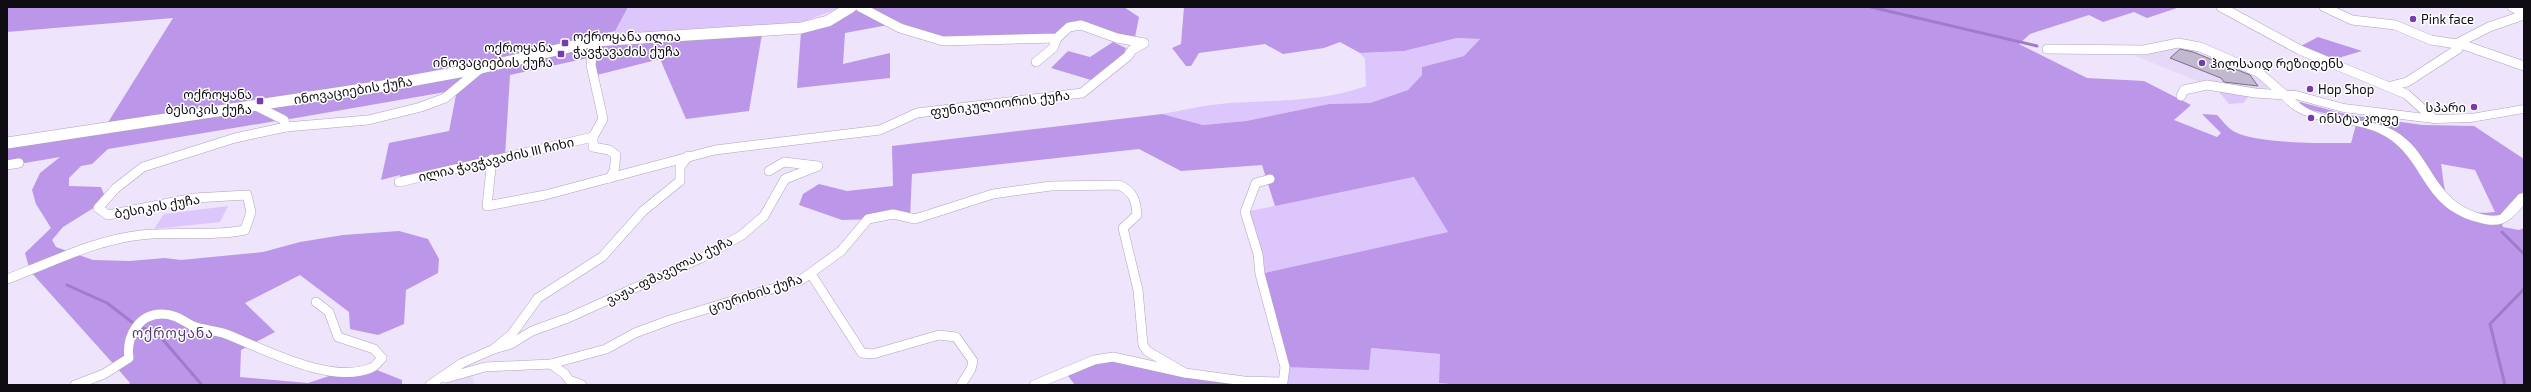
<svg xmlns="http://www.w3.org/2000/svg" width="2531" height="392" viewBox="0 0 2531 392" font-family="'Exo 2','Noto Sans Georgian',sans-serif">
	<rect width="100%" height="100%" fill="#eee4fc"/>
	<!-- built -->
	<g fill="#e6d8f7">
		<path d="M2183,45L2258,76L2269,86L2265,90L2205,84L2128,53Z"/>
		<path d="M471,372L475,385H440Z"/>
	</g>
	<!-- green -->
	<g fill="#ddc6fb">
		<path d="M628,7H842L800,23L615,38L614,29Z"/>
		<path d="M1457,38L1480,39L1464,56L1422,67V75L1408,90L1370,103L1329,104L1246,121L1203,125L1162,114C1184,110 1206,105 1229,103C1274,100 1323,102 1366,86L1365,59L1360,53L1404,51Z"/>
		<path d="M2216,88L2250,95L2243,103L2229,104Z"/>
		<path d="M1415,177L1448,232L1260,274L1245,212Z"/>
		<path d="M228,206L220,222L154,229L164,214Z"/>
		<path d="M1370,348L1440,354L1439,383L1461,385H1244L1282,382L1285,367L1369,369Z"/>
	</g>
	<!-- forest -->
	<g fill="#bc96e9" fill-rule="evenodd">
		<path d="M7,7H628L615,31L481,65L107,124L173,18L7,32Z"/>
		<path d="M867,7H1124L1139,17L1135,37L1117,35L1079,22L1055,36L941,39L928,36Z"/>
		<path d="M1184,7H2180L2147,18L2134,12L2103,22L2089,15L2030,34L2019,44L2087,78L2144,81L2191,105L2174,120L2217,137L2221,133L2202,114L2217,115C2222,120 2228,129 2235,132C2258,144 2324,143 2351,143L2357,121L2307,109L2300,106V102L2349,115L2423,125L2474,126L2524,159V197L2501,220L2503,227L2519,230L2524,228V385H1461L1439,383L1440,354L1371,348L1369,370L1285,367L1260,274L1448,232L1414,177L1275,206L1262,165L1181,171L1139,149L912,174L910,218L842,220L799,205L803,194L819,184L847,191L893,186L892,146L1162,114L1203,125L1246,121L1329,104L1370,103L1408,90L1422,75V67L1464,56L1480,39L1457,38L1404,51L1360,53L1340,42L1324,48L1283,54L1265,44L1199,53L1191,66H1186L1172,48L1181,44ZM2441,164L2475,170L2495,212C2480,214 2455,213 2447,196C2443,187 2443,174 2441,164Z"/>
		<path d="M859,9L888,25L845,33L843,64L890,53V78L797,88L801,31L830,24Z"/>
		<path d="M762,34L749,111L686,119L660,59L597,75L593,64L598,45Z"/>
		<path d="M2318,37L2362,51L2328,61L2297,48Z"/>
		<path d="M1113,42L1126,48L1123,56L1091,80L1051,68L1068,51L1090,57Z"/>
		<path d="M589,44L588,58L510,75L505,156L399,182L400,175L381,180L389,143L449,131L457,90L290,119L266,107Z"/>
		<path d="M254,108L271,115L276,121L108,149L92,164L81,166L69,178V186L101,187L105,197L100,204L63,227L52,240L56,247L93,260L130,261L165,258L181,260L263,252L300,242L343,235L399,231L428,239L439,259L438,273L406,290L404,324L378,335L350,329L349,312L300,275L245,303L275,332L241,350L240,377L308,383L341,372L372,368L402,380V385H128L130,383L117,368L30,271L25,253L51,228L36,204L32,190L40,173L60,157L7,166V146Z"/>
		<path d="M1104,357L1244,385H1075L1065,372Z"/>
	</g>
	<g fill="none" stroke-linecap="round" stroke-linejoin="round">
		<!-- stream -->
		<g stroke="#a17bcb" stroke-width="3">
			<path d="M1871,7L2037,46"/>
			<path d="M2502,232L2524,254"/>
			<path d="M67,285L107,303L137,326L158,334L202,385"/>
			<path d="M2505,385L2490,324L2524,289"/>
		</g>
	</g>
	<!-- building -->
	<path fill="#c2b8cf" stroke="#796f85" d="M2180,49L2193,52L2250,75L2258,86L2224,82L2221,78L2170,58Z"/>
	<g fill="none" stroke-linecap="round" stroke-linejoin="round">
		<!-- minor casing -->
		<g stroke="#aea4bb" stroke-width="10">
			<g id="minor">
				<path d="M860,7L900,28L943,41L1057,38L1069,27L1081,25L1117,38L1144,43"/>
				<path d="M2221,7L2300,50L2406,94L2434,119"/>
				<path d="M2324,7L2352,20L2395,25L2431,40L2456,44"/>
				<path d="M2512,7L2524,13"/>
				<path d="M594,41L591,65L603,119L593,137V147L609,150L616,155L614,171L610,178"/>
				<path d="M2458,43L2524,66"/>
				<path d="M2047,49L2144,50L2178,43L2200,47L2258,72L2285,95"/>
				<path d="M1036,62L1053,48L1057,38"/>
				<path d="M2391,86L2407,82L2458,49L2456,44L2489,27L2524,15"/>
				<path d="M2181,96L2184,90L2207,85L2255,93L2285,95"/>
				<path d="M286,127L368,120L421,107L445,98L481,68"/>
				<path d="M492,159L487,206L545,195L715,150L880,130L917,113L1082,93L1128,56L1132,50L1144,43"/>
				<path d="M7,165L19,163"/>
				<path d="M399,182L593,137"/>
				<path d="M811,274L862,353L873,354L939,335L956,337L973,361L971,369L961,385"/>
				<path d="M7,279C51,263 94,240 141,235C176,231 210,237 245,230L251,212L247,195L194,198L108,215L98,208L116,188L143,167L235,138L286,127L284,120L254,105"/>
				<path d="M494,349L511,344L532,331L568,318L701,258L742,235L764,216L785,179L818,166L784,162L769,171"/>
				<path d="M551,364L606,349L635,333L670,320L801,280L841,251L868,219L893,214L915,219L993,194L1051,186L1119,185C1133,191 1136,200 1137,215L1123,228L1138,290L1143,345L1147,351L1185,373"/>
				<path d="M446,378L485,367L551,364L565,374L569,380L582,385"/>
				<path d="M75,385L104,374L129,358C126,337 138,314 162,314C175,314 183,321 193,326C203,330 215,330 226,334C264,349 331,385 371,368C375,367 379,361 382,358L374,349L338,337L329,312L316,302"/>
				<path d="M430,385L462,363L494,349L512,334L538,298L602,257L643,211L680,181V167L688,156"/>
				<path d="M1034,385L1094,360L1113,357L1185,373L1244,381L1283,382L1285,367L1260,274L1258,254L1245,212L1256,183L1270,179"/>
			</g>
		</g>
		<!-- tertiary casing -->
		<g stroke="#aea4bb" stroke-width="12">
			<path id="tertiary" d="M7,143L383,86L481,68L594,41L801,28L828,21L851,7"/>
		</g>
		<!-- secondary casing -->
		<g stroke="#aea4bb" stroke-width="1">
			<path id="secondary" d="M2296,91L2344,104L2434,115L2471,114L2524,105V113L2471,122L2434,123L2343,112L2295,99C2322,127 2370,112 2401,135C2430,156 2434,194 2470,210C2480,214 2489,217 2500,215L2519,194L2524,193V205C2508,223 2502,229 2477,222C2419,206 2426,157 2381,134C2348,117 2303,130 2279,95L2285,91Z"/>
		</g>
		<!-- minor -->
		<use href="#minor" stroke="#fff" stroke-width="9"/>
		<!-- tertiary -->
		<use href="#tertiary" stroke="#fff" stroke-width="11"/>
		<!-- secondary -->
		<use href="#secondary" fill="#fff" fill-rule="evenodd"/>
	</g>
	<!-- markers -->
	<g fill="#783aaf" stroke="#fff" stroke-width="1.5">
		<circle cx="2413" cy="19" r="4"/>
		<rect x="561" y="39" width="8" height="8" rx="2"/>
		<rect x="557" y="50" width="8" height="8" rx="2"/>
		<circle cx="2202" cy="63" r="4"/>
		<circle cx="2310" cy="89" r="4"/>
		<rect x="256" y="97" width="8" height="8" rx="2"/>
		<circle cx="2474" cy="107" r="4"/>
		<circle cx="2311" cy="118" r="4"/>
	</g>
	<g text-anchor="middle" stroke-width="3" stroke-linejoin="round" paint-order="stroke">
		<!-- poi labels -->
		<g font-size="13" fill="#0f0c13" stroke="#fff" text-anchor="start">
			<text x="2421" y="24">Pink face</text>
			<text x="573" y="41">ოქროყანა ილია<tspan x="573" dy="15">ჭავჭავაძის ქუჩა</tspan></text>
			<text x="553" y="52" text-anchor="end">ოქროყანა<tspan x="553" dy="15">ინოვაციების ქუჩა</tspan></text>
			<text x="2210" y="68">ჰილსაიდ რეზიდენს</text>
			<text x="2318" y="94">Hop Shop</text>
			<text x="252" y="99" text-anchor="end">ოქროყანა<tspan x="252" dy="15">ბესიკის ქუჩა</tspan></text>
			<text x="2466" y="112" text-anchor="end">სპარი</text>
			<text x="2319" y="123">ინსტა კოფე</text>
		</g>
		<!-- street labels -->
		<g font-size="13" fill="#0f0c13" stroke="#fff">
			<text transform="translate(353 90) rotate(-9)" y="5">ინოვაციების ქუჩა</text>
			<text transform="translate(1000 103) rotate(-7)" y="5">ფუნიკულიორის ქუჩა</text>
			<text transform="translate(496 159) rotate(-13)" y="5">ილია ჭავჭავაძის III ჩიხი</text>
			<text transform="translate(157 206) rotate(-10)" y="5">ბესიკის ქუჩა</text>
			<text transform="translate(669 270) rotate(-26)" y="5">ვაჟა-ფშაველას ქუჩა</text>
			<text transform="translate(755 293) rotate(-18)" y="5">ციურიხის ქუჩა</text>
		</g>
		<!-- neighbourhood labels -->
		<g font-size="14" letter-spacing="1" fill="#563974" stroke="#fff">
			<text x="173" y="338">ოქროყანა</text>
		</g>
	</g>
	<!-- border -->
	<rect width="2531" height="392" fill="none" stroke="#0f0c13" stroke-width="16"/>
</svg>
